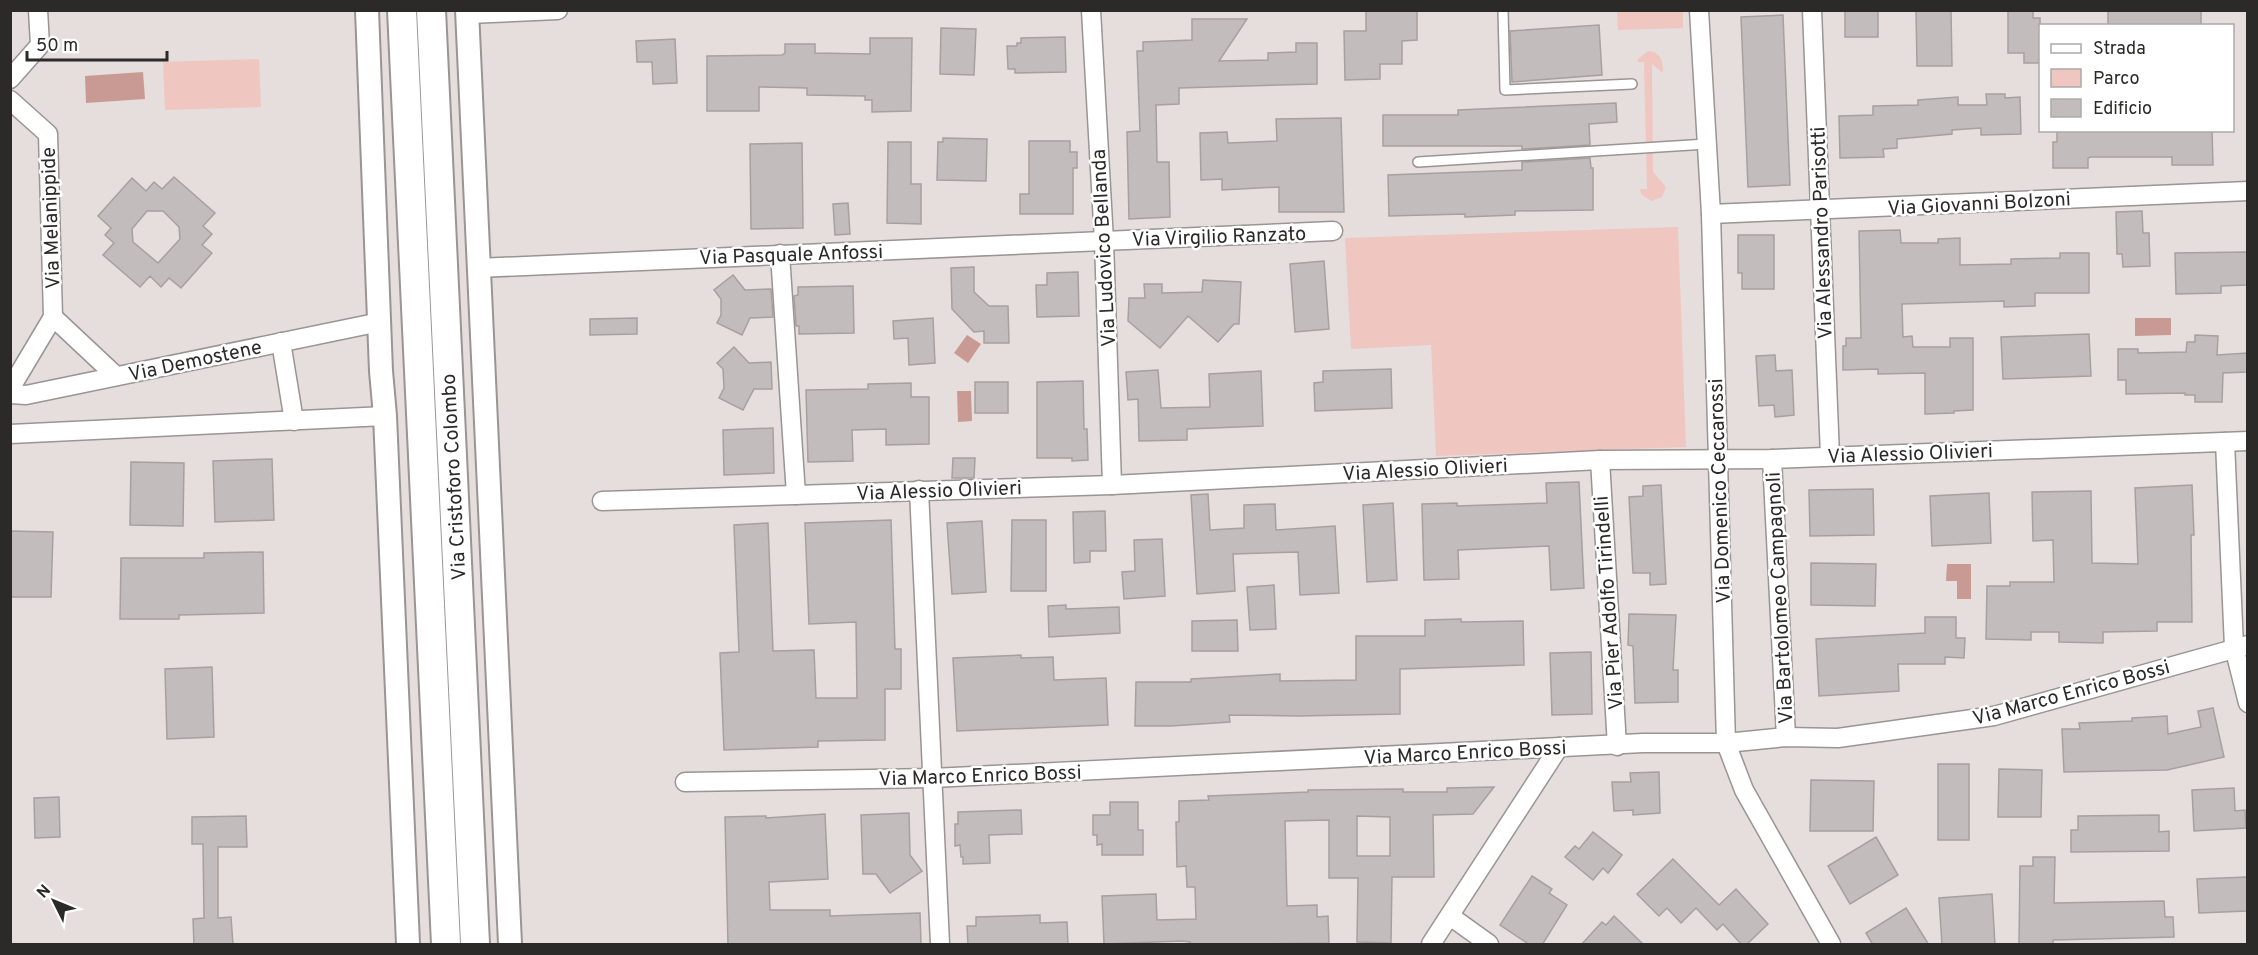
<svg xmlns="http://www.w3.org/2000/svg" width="2258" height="955" viewBox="0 0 2258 955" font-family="Overpass,sans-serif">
	<rect width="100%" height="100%" fill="#e5dedd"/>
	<!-- green -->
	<g fill="#f0c6c0">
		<path d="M1617,11H1683V28L1618,30Z"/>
		<path d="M1648,51C1661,52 1663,61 1663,73L1652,64L1653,172L1666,187L1662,197L1651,201L1641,194L1640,189H1647L1644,62H1637L1639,58Z"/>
		<path d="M259,59L261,107L165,110L163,62Z"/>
		<path d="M1678,227L1686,447L1436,456L1431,345L1351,349L1345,238Z"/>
	</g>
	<!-- water -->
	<g fill="#c99a94">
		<path d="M143,72L145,99L86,103L85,76Z"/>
		<path d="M2135,318H2171V335L2135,336Z"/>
		<path d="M967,335L981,344L968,363L954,353Z"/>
		<path d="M957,391H971L972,421L958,422Z"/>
		<path d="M1947,564H1971V599H1957V581H1946Z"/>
	</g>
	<!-- building -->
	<g fill="#c3bcbc" stroke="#a6a09f" stroke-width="1.5" fill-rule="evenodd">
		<path d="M1417,10V40L1402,41V64H1380V79L1345,80L1344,31H1366V11Z"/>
		<rect x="1845" y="10" width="33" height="27"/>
		<path d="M1916,10H1951L1952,66H1917Z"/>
		<path d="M2008,10H2033V18H2040V63H2024V53H2008Z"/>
		<rect x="2108" y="10" width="93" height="16"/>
		<path d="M1783,15L1790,185L1748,187L1741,17Z"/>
		<path d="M1192,19H1247L1219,61L1268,60V53L1296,52V43H1317V84L1179,88V104L1156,105L1157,162H1169L1170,217L1129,219L1127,132L1140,131L1137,51H1143V42L1192,40Z"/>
		<path d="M1599,25L1602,75L1512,82L1510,31Z"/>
		<path d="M941,28L976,29L974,75L940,74Z"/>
		<path d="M1065,37L1066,72L1015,73V69H1008L1007,46H1017V43H1021V38Z"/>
		<path d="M870,38H912L911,111L872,112V100H865V96L807,95V88L759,87V111H707V56L782,55L785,53V44H815V53L870,54Z"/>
		<path d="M675,39L677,83L653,84L652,62H637L636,41Z"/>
		<path d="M1986,94H2005V98L2020,97L2021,134L1981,135V128L1952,130V134L1897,139V148L1883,149L1884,157L1840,158L1839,116L1873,115V106L1918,105V100L1958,97V105H1987Z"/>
		<path d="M1616,103L1617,122L1589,124L1590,145L1522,149V146H1383V115H1458V110Z"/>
		<path d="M1341,118L1344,212H1279V187L1222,190V179L1201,180L1200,133L1227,132L1228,143L1277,141L1276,119Z"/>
		<path d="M2057,130H2212L2213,165H2172V157H2091L2088,158V168H2053V142H2057Z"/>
		<path d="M943,138L987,139L986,181L937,180L938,142H943Z"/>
		<path d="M1029,141H1070V152H1077V168H1073V214H1020V194H1029Z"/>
		<path d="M888,142H911V184H921V224L887,223Z"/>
		<path d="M802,143L803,228L751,229L750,144Z"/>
		<path d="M1590,158L1591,168H1593V210L1515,211V215L1465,217V214L1389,216L1388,175L1522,170V162Z"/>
		<path d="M174,177L215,213L203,226L212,234L202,245L212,253L181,288L169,278L161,287L150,276L140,287L103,255L114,243L105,235L111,228L98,216L132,178L146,191L154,182L162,189ZM147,211H163L179,227L180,239L158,263L133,242L132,229Z"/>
		<path d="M848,203L850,234L835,235L833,204Z"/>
		<path d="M2142,211L2143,233H2149L2150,266L2123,267L2122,254H2117L2116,212Z"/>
		<path d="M1900,230L1901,243H1938V239L1960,238V265L2011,264V259L2060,258V253H2089V293H2035V306L2004,307V301L1902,304L1903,337L1912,336L1913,347H1950V338H1973V410L1954,411V413L1925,414V373L1878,374V369L1843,370V346H1846V338H1861L1859,231Z"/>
		<path d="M1738,235H1774V289H1742V273H1738Z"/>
		<path d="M2247,252V285L2221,286V293L2176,294L2175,253Z"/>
		<path d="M1324,261L1329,329L1295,332L1290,264Z"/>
		<path d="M974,267V292L989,306H1008L1009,343H984V331L974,332L952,309L951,268Z"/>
		<path d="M1078,272L1079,316L1037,317L1036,285H1047V273Z"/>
		<path d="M733,275L745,290L771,289L773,317L750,318L742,335L717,323L721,315V299L714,290Z"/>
		<path d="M1203,280L1241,282L1239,324H1234L1218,342L1188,316L1160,348L1128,321L1129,298H1145L1144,284H1162V293L1202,292Z"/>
		<path d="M853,286L854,333L799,334V326H796L794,296L798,295V287Z"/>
		<path d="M637,318V334L590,335V319Z"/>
		<path d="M933,318L935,363L909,365L908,338L894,339L893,321Z"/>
		<path d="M2089,334L2091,376L2003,379L2001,337Z"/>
		<path d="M2195,335L2218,336L2217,355L2247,353V372L2223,373L2222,402H2195V395H2185V393L2126,394V380H2118V349H2138V353L2186,352L2187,342H2195Z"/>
		<path d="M734,347L749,363L771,362L772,389H754L743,410L719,398L724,388L723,369L717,363Z"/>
		<path d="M1775,355L1776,371L1792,370L1794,415L1775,417L1774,405L1759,406L1756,356Z"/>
		<path d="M1391,369L1392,408L1315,411L1314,383L1323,382V371Z"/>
		<path d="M1158,370L1161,408L1210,407L1209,374L1261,371L1263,426L1187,429V440L1139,441L1138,399L1128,400L1126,372Z"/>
		<path d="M1083,381L1084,429H1087L1088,460L1072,461V458H1037V382Z"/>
		<rect x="975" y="382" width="33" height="31"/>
		<path d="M911,383V397H929V444L886,445V429L852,430L853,461L808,462L806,390L868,389V384Z"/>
		<path d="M773,428L774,473L724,475L723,430Z"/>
		<path d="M953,458H975L974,478H952Z"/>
		<path d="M272,459L274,520L215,522L213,461Z"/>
		<path d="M131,462L184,463L183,526L130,525Z"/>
		<path d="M1579,482L1584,588L1551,590L1549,546L1458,550L1459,579L1424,580L1422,504L1457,503V506L1547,503L1546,483Z"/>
		<path d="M1661,485L1666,584L1650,585V573H1633L1629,497L1643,496V486Z"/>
		<path d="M2192,485L2194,535H2191L2192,622H2157V631L2103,632V643L2059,642V632H2031V640L1986,639L1987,586H2010V582H2054L2053,540L2033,541L2032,492L2091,491L2092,563L2138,564L2135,488Z"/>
		<path d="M1873,489L1874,535L1810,536L1809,490Z"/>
		<path d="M1989,493L1991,543L1932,546L1930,496Z"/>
		<path d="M1208,494L1210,530L1244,528V505L1275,504L1276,530L1335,526L1339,593L1300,595L1298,552L1233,554L1235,591L1197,594L1191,495Z"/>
		<path d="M1393,503L1397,580L1367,582L1363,505Z"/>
		<path d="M1105,511L1106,551H1090V562L1074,563L1073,512Z"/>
		<path d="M891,520L895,649H901V689H885V740L818,741V747L724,750L720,653L739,652L734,525L768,523L773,651L814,650L816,698H857L856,622L809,624L805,523Z"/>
		<path d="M1012,520H1046V591H1011Z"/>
		<path d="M982,521L986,592L952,594L947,523Z"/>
		<path d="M10,531L53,532L51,597H10Z"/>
		<path d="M1162,539L1165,596L1124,599L1122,572L1135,571L1134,540Z"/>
		<path d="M263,552L264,613L179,615V619H120L121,558H204V553Z"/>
		<path d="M1811,563L1876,564L1875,606L1811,605Z"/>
		<path d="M1274,585L1276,629L1250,630L1247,587Z"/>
		<path d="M1066,605V609L1119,607L1120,633L1049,637L1048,606Z"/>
		<path d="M1629,614L1676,615L1673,670H1678V702L1635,703L1633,646L1628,645Z"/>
		<path d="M1925,617H1956V638H1965L1964,658L1945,657V664H1898L1899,691L1819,696L1816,639L1925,633Z"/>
		<path d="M1461,619V622L1523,621L1524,665L1400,669V714L1298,716L1229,715L1230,722L1171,726H1135L1136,682H1191V679L1280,674V681L1356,680V636H1425V620Z"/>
		<path d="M1237,620L1238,651H1192V621Z"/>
		<path d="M1591,652L1592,714L1552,715L1550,653Z"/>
		<path d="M1021,655V658L1053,657L1054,680L1106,678L1108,725L957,731L953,658Z"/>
		<path d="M212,667L214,737L167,739L165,669Z"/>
		<path d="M2213,708L2224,757L2167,770L2064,772L2062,729H2080L2079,723L2132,721V718L2167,716L2168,734L2201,727L2198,711Z"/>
		<rect x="1938" y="764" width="31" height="76"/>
		<path d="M1999,769L2042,770L2041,817H1998Z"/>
		<path d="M1659,772L1660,813L1633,815V810L1614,811L1612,782H1631L1630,773Z"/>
		<path d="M1811,780L1874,781L1873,831H1810Z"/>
		<path d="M1494,787L1473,814L1433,815L1434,877H1392L1391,943L1357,942L1358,878H1329V820L1285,821L1287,906L1317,905V917L1328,916L1329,943L1190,945V942L1182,941L1104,944L1102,896L1156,894L1157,920L1196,919L1195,887H1187L1186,866L1177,867L1176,822H1179V801L1209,800L1208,796L1308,792V790L1403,789V792H1447V788ZM1357,816L1390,817V856H1357Z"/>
		<path d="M2234,788L2235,811L2245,810L2246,828L2194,831L2192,790Z"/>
		<path d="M59,797L60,837L35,838L34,798Z"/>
		<path d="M1110,802H1138V830H1143V855H1102V844L1097,845V835H1093V815H1110Z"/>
		<path d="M1021,810L1022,834L989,835L990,863L963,864V857H961L960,845L955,846V824H958V812Z"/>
		<path d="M909,813L910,855L922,871L890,893L876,874H863L861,815Z"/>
		<path d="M825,814L828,879L769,882L770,910H830V916L920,913L921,944L728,945L725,817L766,816V818Z"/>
		<path d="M2159,815V832L2169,831V851L2071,852V830H2078V816Z"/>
		<path d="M246,816L247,847H218V918L231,917L233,945H194L193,919L204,918L203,844H192V817Z"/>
		<path d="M1593,832L1622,855L1608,873L1603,868L1593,880L1565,857L1575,846L1579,849Z"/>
		<path d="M1876,837L1898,875L1850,904L1828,866Z"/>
		<path d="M2033,857H2055L2054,903L2164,901L2165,917H2173L2174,937L2053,940V945H2019L2020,866H2033Z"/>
		<path d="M1673,859L1719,905L1736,889L1768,924L1746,945H1742L1723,924L1717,930L1696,908L1681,923L1667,908L1659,916L1637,894Z"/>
		<path d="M1532,876L1552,889L1549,893L1567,905L1542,945H1530L1500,925Z"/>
		<path d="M2247,877V911L2199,913L2197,879Z"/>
		<path d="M1992,894L1995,945H1942L1939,898Z"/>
		<path d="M1906,908L1929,945H1873L1866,933Z"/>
		<path d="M1040,915V923L1067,922L1068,945H968L967,926H976V917Z"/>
		<path d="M1614,916L1644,945H1581L1602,922L1606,925Z"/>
	</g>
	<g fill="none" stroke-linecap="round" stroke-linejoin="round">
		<!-- service casing -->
		<g stroke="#9a9493" stroke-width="12">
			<g id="service">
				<path d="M1503,10L1505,90L1632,84"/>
				<path d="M1418,162L1707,144"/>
			</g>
		</g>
		<!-- minor casing -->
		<g stroke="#9a9493" stroke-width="21">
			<g id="minor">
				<path d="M1091,10L1104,241L1112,485"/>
				<path d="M1699,10L1711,214L1726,743L1744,790L1831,944"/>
				<path d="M1812,10L1830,456"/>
				<path d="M468,14L558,10"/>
				<path d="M10,79L40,45L38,10"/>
				<path d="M10,100L48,134L53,317"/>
				<path d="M1711,214L2248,191"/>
				<path d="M780,254L796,495"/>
				<path d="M478,268L1333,231"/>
				<path d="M281,342L294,421"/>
				<path d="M10,389L53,317L116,376"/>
				<path d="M10,394L26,395L380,322"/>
				<path d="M10,434L385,416"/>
				<path d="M2225,442L2234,647L2248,703"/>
				<path d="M1772,459L1786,737"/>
				<path d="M1600,460L1617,746"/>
				<path d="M919,490L940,944"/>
				<path d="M602,501L1112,485L1600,460L1772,459L2248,441"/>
				<path d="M685,782L933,778L1643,743H1726L1786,737L1838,738L1994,716L2248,645"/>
				<path d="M1450,916L1489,944"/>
				<path d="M1431,944L1559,747"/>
			</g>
		</g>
		<!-- tertiary casing -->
		<g stroke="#9a9493" stroke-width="26">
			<g id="tertiary">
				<path d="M367,10L381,371L385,416L408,944"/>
				<path d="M467,10L510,944"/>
			</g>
		</g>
		<!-- primary casing -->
		<g stroke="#9a9493" stroke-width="32">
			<g id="primary">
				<path d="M402,10L446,944"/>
				<path d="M431,10L475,944"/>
			</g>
		</g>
		<!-- service -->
		<use href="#service" stroke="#fff" stroke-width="9"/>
		<!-- minor -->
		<use href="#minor" stroke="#fff" stroke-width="18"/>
		<!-- tertiary -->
		<use href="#tertiary" stroke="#fff" stroke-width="22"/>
		<!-- primary -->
		<use href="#primary" stroke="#fff" stroke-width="28"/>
	</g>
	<g text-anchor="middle" stroke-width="5" stroke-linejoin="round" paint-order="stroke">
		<!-- street labels -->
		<g font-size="20" fill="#2c2a29" stroke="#fff">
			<text transform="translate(1979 203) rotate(-3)" y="7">Via Giovanni Bolzoni</text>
			<text transform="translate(50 218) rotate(-92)" y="7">Via Melanippide</text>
			<text transform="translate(1821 233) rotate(-92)" y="7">Via Alessandro Parisotti</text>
			<text transform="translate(1219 236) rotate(-2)" y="7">Via Virgilio Ranzato</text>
			<text transform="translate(1103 248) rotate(-93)" y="7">Via Ludovico Bellanda</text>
			<text transform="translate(791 254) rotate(-2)" y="7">Via Pasquale Anfossi</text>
			<text transform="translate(195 360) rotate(-12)" y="7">Via Demostene</text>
			<text transform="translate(1910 453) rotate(-2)" y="7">Via Alessio Olivieri</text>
			<text transform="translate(1425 469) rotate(-3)" y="7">Via Alessio Olivieri</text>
			<text transform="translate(453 477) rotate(-93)" y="7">Via Cristoforo Colombo</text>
			<text transform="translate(939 490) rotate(-2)" y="7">Via Alessio Olivieri</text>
			<text transform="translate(1719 491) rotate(-92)" y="7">Via Domenico Ceccarossi</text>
			<text transform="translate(1779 598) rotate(-93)" y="7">Via Bartolomeo Campagnoli</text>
			<text transform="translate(1608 603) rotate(-94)" y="7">Via Pier Adolfo Tirindelli</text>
			<text transform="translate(2071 692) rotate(-15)" y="7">Via Marco Enrico Bossi</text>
			<text transform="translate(1465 752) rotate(-3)" y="7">Via Marco Enrico Bossi</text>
			<text transform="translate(980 775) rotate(-2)" y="7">Via Marco Enrico Bossi</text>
		</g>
	</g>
	<!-- border -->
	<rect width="2258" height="955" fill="none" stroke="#2c2a29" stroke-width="24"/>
	<!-- legend -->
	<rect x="2039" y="24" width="195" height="108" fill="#ffffff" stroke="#abaaa9" stroke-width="1.5"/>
	<rect x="2051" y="44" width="30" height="9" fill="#ffffff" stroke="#abaaa9" stroke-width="1.5"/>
	<text x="2093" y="54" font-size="18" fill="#2c2a29">Strada</text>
	<rect x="2051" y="69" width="30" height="18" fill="#f0c6c0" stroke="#abaaa9" stroke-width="1.5"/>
	<text x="2093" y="84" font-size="18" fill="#2c2a29">Parco</text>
	<rect x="2051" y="99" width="30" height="18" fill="#c3bcbc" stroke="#abaaa9" stroke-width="1.5"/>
	<text x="2093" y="114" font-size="18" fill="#2c2a29">Edificio</text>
	<!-- north arrow -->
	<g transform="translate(54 901) rotate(313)" stroke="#ffffff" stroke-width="4.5" paint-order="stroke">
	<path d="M0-4.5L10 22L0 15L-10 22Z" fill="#2c2a29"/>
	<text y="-9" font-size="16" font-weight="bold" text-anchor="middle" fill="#2c2a29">N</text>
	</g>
	<!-- scale -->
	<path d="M27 51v9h140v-9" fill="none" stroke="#2c2a29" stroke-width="3"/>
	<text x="36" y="51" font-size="18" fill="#2c2a29" stroke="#ffffff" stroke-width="4.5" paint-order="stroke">50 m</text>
</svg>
